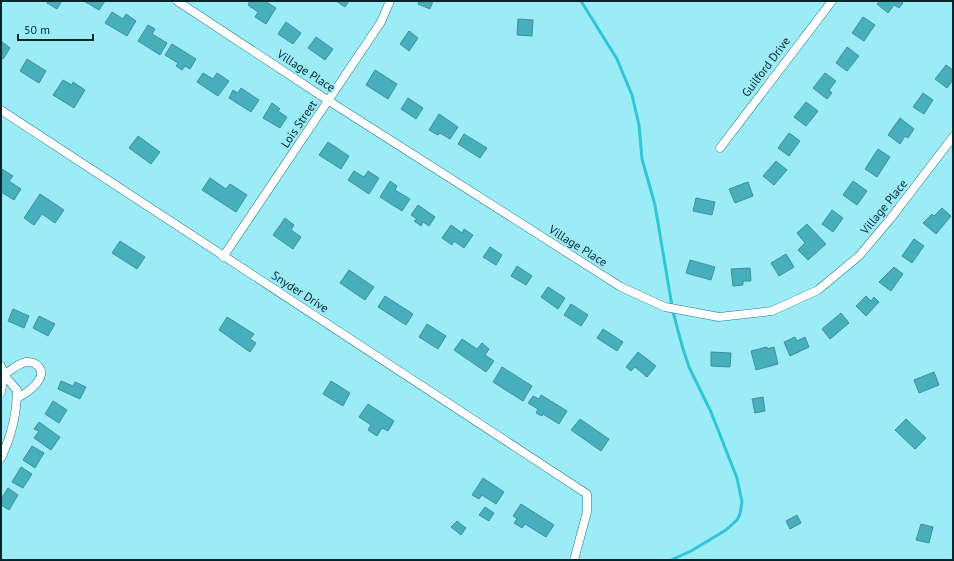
<svg xmlns="http://www.w3.org/2000/svg" width="954" height="561" viewBox="0 0 954 561" font-family="'PT Sans',sans-serif">
	<rect width="100%" height="100%" fill="#9cecf8"/>
	<g fill="none" stroke-linecap="round" stroke-linejoin="round">
		<!-- stream -->
		<path stroke="#30c5d6" stroke-width="3" d="M581,1L617,59L632,95L639,125L642,159L655,205L673,312L683,349L689,367L711,412L737,478L742,502L740,514L737,520L726,530L691,551L671,560"/>
	</g>
	<!-- building -->
	<g fill="#47afbc" stroke="#3f909a">
		<path d="M48,1H62L57,9L47,3Z"/>
		<path d="M84,1H105L99,10Z"/>
		<path d="M250,1H265L276,8L266,24L255,17L258,12L248,5Z"/>
		<path d="M336,1H349L345,7Z"/>
		<path d="M419,1H433L430,9L418,4Z"/>
		<path d="M880,1H901L903,3L899,8L894,5L888,13L877,4Z"/>
		<path d="M112,12L123,19L126,14L136,21L127,36L105,23Z"/>
		<path d="M863,17L875,25L864,41L852,33Z"/>
		<path d="M518,19L533,20L532,36L517,35Z"/>
		<path d="M286,22L301,33L293,44L278,34Z"/>
		<path d="M148,25L155,29L152,34L167,43L160,55L138,41Z"/>
		<path d="M409,31L418,38L409,51L400,44Z"/>
		<path d="M316,37L333,49L325,60L308,48Z"/>
		<path d="M1,41L10,48L3,59L1,58Z"/>
		<path d="M172,44L196,59L190,69L185,66L182,70L176,66L178,63L165,55Z"/>
		<path d="M847,47L859,56L847,71L836,63Z"/>
		<path d="M27,59L46,71L39,83L20,71Z"/>
		<path d="M946,65L953,70V80L947,88L935,79Z"/>
		<path d="M375,70L397,84L388,99L366,85Z"/>
		<path d="M203,73L213,79L217,73L229,81L218,96L197,82Z"/>
		<path d="M825,73L836,81L829,90L832,93L827,99L813,88Z"/>
		<path d="M63,80L72,85L73,82L85,90L74,108L53,95Z"/>
		<path d="M241,88L259,100L251,112L229,98L233,90L238,93Z"/>
		<path d="M923,93L933,100L924,114L913,107Z"/>
		<path d="M408,98L423,108L416,119L401,109Z"/>
		<path d="M806,102L818,111L806,126L794,117Z"/>
		<path d="M272,103L280,109L278,111L287,117L280,128L263,118Z"/>
		<path d="M439,114L458,127L450,139L440,133L438,135L429,130Z"/>
		<path d="M900,118L914,129L908,138L905,136L900,144L888,135Z"/>
		<path d="M789,133L800,141L789,156L778,148Z"/>
		<path d="M464,134L487,148L480,158L458,144Z"/>
		<path d="M138,136L160,152L151,164L129,148Z"/>
		<path d="M328,142L349,156L341,169L319,155Z"/>
		<path d="M878,149L890,157L877,177L865,169Z"/>
		<path d="M776,161L787,170L774,185L763,176Z"/>
		<path d="M2,169L13,176L9,181L21,189L14,200L1,192Z"/>
		<path d="M354,171L364,177L368,171L379,178L369,194L348,180Z"/>
		<path d="M210,178L226,189L230,184L247,195L236,212L202,190Z"/>
		<path d="M390,181L397,186L395,190L410,199L402,211L380,197Z"/>
		<path d="M853,181L867,191L857,205L843,195Z"/>
		<path d="M748,182L753,196L735,203L729,189Z"/>
		<path d="M40,194L64,210L55,223L42,214L34,225L24,218Z"/>
		<path d="M696,198L715,202L712,215L693,211Z"/>
		<path d="M418,205L435,217L429,226L423,222L421,226L414,221L417,219L411,215Z"/>
		<path d="M942,208L951,216L936,234L923,223L932,214L934,216Z"/>
		<path d="M832,210L843,218L833,232L822,224Z"/>
		<path d="M285,218L294,225L291,230L301,237L293,249L273,235Z"/>
		<path d="M807,224L826,244L808,260L798,250L805,243L797,233Z"/>
		<path d="M451,225L462,233L464,229L473,235L464,248L454,241L452,245L442,238Z"/>
		<path d="M914,239L924,246L912,263L902,256Z"/>
		<path d="M120,241L145,257L137,269L112,253Z"/>
		<path d="M490,247L502,255L496,265L483,257Z"/>
		<path d="M786,254L794,267L779,276L771,263Z"/>
		<path d="M690,260L715,267L711,280L686,273Z"/>
		<path d="M517,266L532,276L526,285L511,276Z"/>
		<path d="M894,267L903,274L891,291L879,282Z"/>
		<path d="M750,268L751,281H743V285L733,286L731,269Z"/>
		<path d="M349,270L374,287L365,300L340,283Z"/>
		<path d="M548,287L565,298L558,309L541,297Z"/>
		<path d="M385,296L413,314L406,325L378,307Z"/>
		<path d="M866,296L871,301L874,297L879,302L866,316L856,306Z"/>
		<path d="M571,304L588,315L581,326L564,315Z"/>
		<path d="M13,309L29,316L24,328L8,321Z"/>
		<path d="M841,313L849,323L830,339L822,329Z"/>
		<path d="M39,316L55,324L48,336L33,328Z"/>
		<path d="M227,317L254,334L250,339L256,343L250,352L219,330Z"/>
		<path d="M427,324L446,336L438,349L419,337Z"/>
		<path d="M603,329L623,342L617,351L597,338Z"/>
		<path d="M795,337L797,341L805,337L809,347L790,356L784,342Z"/>
		<path d="M462,339L477,349L482,343L489,349L485,355L494,361L486,372L454,350Z"/>
		<path d="M767,347V349L774,347L778,364L756,370L751,351Z"/>
		<path d="M638,352L656,366L647,377L635,367L631,371L626,367Z"/>
		<path d="M711,352L731,353L730,367L711,366Z"/>
		<path d="M502,367L532,386L523,401L493,382Z"/>
		<path d="M934,372L939,385L919,393L914,380Z"/>
		<path d="M61,381L73,386L75,382L86,387L80,399L58,389Z"/>
		<path d="M331,381L350,393L343,406L323,394Z"/>
		<path d="M541,395L567,411L559,424L543,414L542,416L536,413L538,409L528,403L533,396L539,399Z"/>
		<path d="M763,397L765,411L755,413L752,399Z"/>
		<path d="M53,401L67,410L59,423L45,414Z"/>
		<path d="M368,404L394,421L388,431L382,428L377,436L368,430L371,425L359,417Z"/>
		<path d="M580,419L609,439L601,451L571,430Z"/>
		<path d="M906,419L926,438L915,449L895,430Z"/>
		<path d="M39,422L60,437L51,450L34,438L39,431L34,429Z"/>
		<path d="M32,446L44,453L35,468L23,460Z"/>
		<path d="M21,467L32,474L23,488L12,482Z"/>
		<path d="M483,478L504,492L496,504L482,495L479,499L472,495Z"/>
		<path d="M8,488L18,495L9,510L1,505V499Z"/>
		<path d="M521,504L554,525L546,537L525,524L522,528L514,523L517,519L513,516Z"/>
		<path d="M485,507L494,513L489,521L479,515Z"/>
		<path d="M797,515L801,523L790,529L786,521Z"/>
		<path d="M457,521L466,528L461,535L451,527Z"/>
		<path d="M921,524L933,527L929,543L916,540Z"/>
	</g>
	<g fill="none" stroke-linecap="round" stroke-linejoin="round">
		<!-- minor casing -->
		<g stroke="#247984" stroke-width="9">
			<g id="minor">
				<path d="M177,1L329,101L621,287L665,307L719,317L772,311L818,290L859,256L891,218L953,137"/>
				<path d="M1,110L587,494V512L574,560"/>
				<path d="M720,148L832,1"/>
				<path d="M223,257L381,22L390,1"/>
				<path d="M1,366L4,375L1,392"/>
				<path d="M4,375C11,370 17,364 26,362C37,361 45,370 39,380C34,388 25,394 17,398"/>
				<path d="M1,458C11,437 17,413 17,390L4,375"/>
			</g>
		</g>
		<!-- minor -->
		<use href="#minor" stroke="#fff" stroke-width="8"/>
	</g>
	<g text-anchor="middle" stroke-width="3" stroke-linejoin="round" paint-order="stroke">
		<!-- street labels -->
		<g font-size="12" fill="#03262b" stroke="#9cecf8">
			<text transform="translate(766 67) rotate(-53)" y="4">Guilford Drive</text>
			<text transform="translate(306 71) rotate(33)" y="4">Village Place</text>
			<text transform="translate(299 124) rotate(-56)" y="4">Lois Street</text>
			<text transform="translate(884 207) rotate(-51)" y="4">Village Place</text>
			<text transform="translate(578 246) rotate(32)" y="4">Village Place</text>
			<text transform="translate(300 292) rotate(33)" y="4">Snyder Drive</text>
		</g>
	</g>
	<!-- border -->
	<rect width="954" height="561" fill="none" stroke="#03262b" stroke-width="4"/>
	<!-- scale -->
	<path d="M18 34v6h75v-6" fill="none" stroke="#03262b" stroke-width="2"/>
	<text x="24" y="34" font-size="12" fill="#03262b" stroke="#9cecf8" stroke-width="3" paint-order="stroke">50 m</text>
</svg>
